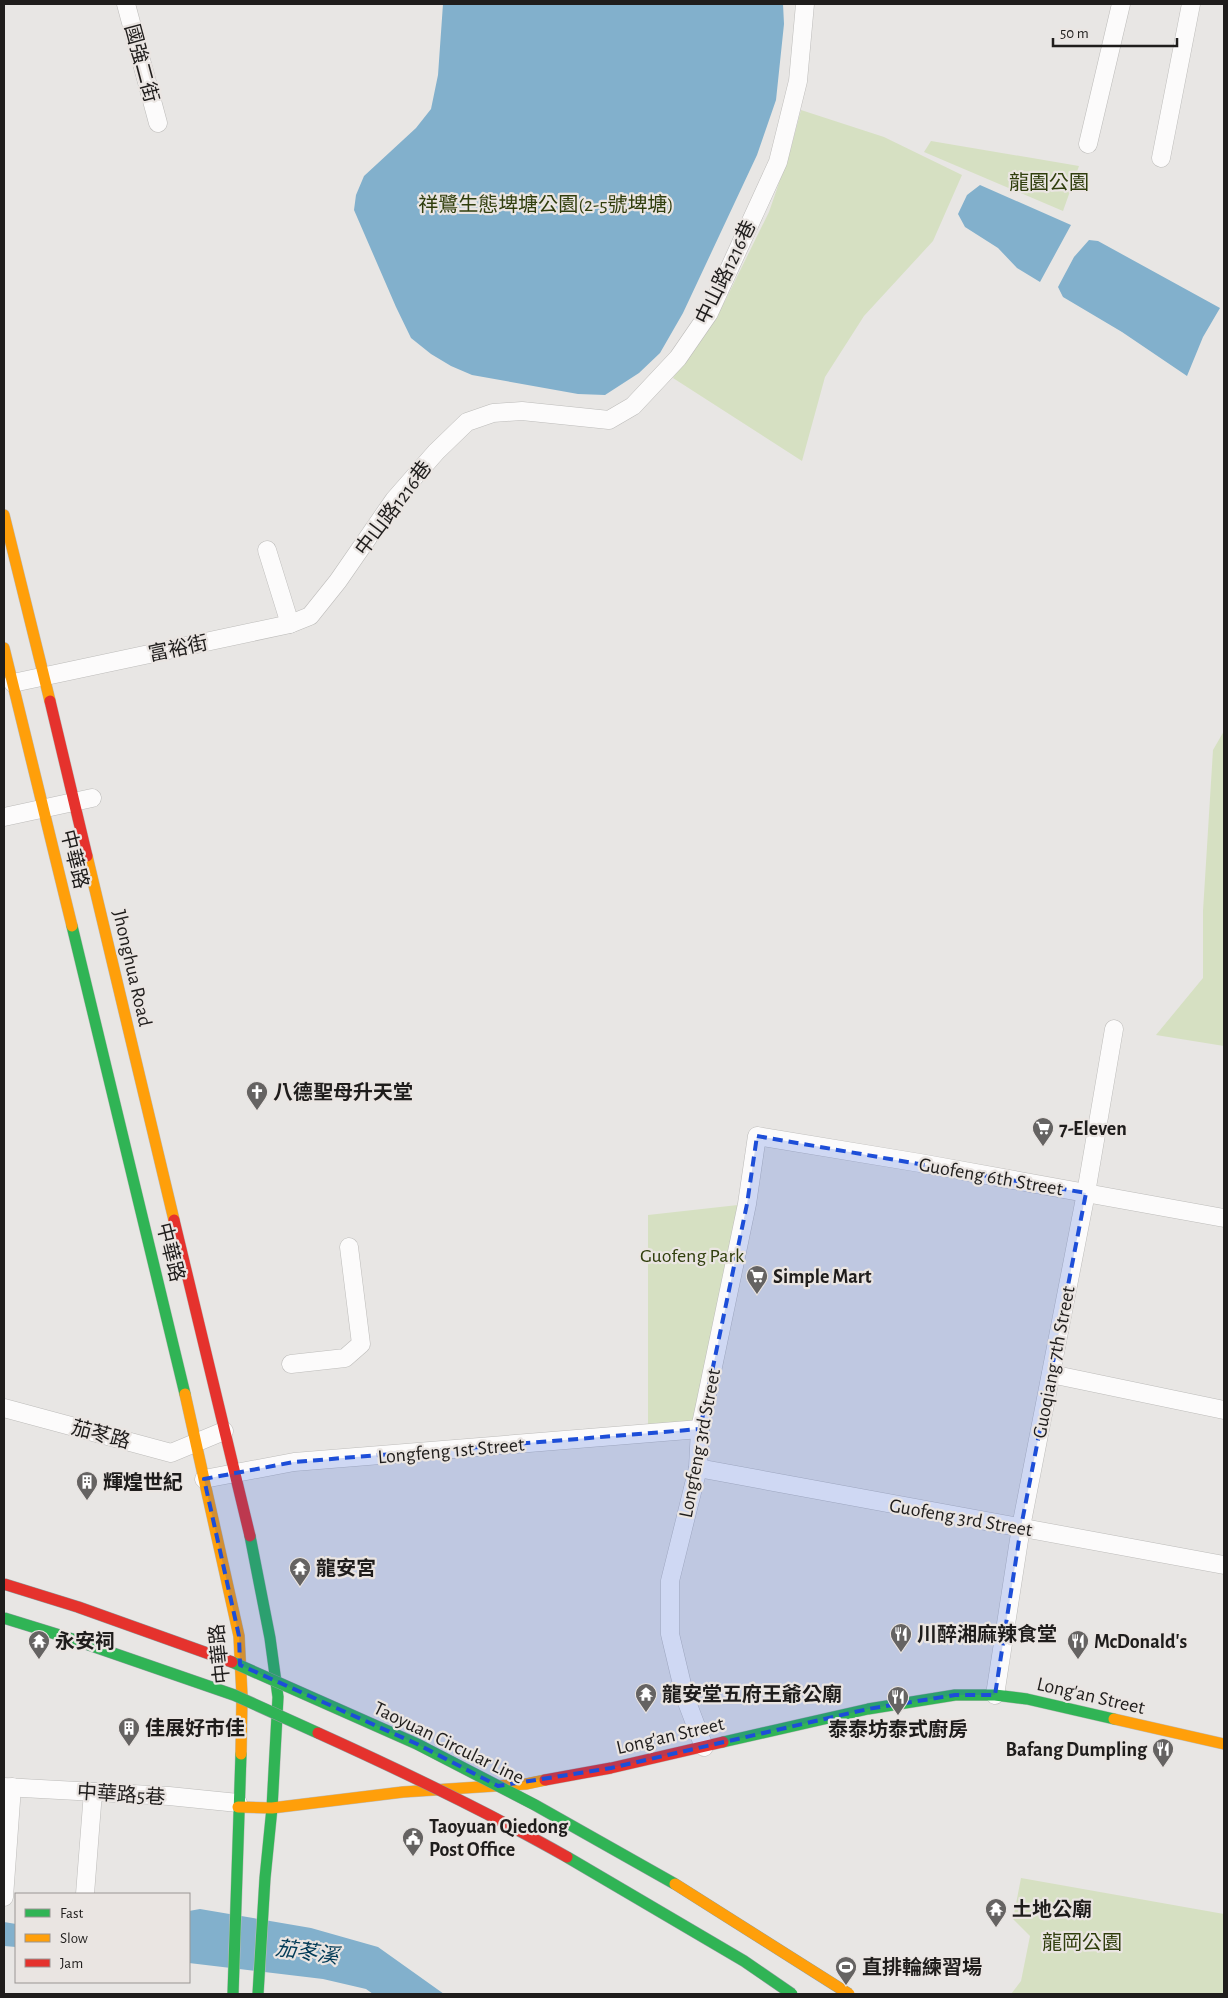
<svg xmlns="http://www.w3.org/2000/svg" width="1228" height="1998" viewBox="0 0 1228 1998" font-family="'Alegreya Sans','Noto Sans TC',sans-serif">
	<rect width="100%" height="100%" fill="#e8e6e4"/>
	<!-- green -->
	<g fill="#d6e0c2">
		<path d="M801,110L884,137L962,175L933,241L864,316L825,377L802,461L673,378L725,301L769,212L791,148Z"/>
		<path d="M931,141L1079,166L1063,211L924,152Z"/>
		<path d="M1224,731V1046L1156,1035L1203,978V911L1213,750Z"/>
		<path d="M747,1204L700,1429L648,1433V1215Z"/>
		<path d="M1021,1878L1224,1914V1994H1011L1021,1981L1030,1936L1013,1919Z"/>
	</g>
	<!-- water -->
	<g fill="#82b0cc">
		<path d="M443,4H783L784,24L776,100L757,155L683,313L660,353L639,373L605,395L578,394L472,375L451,366L431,354L411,338L396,307L354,210L356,195L364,176L416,128L431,109L438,75Z"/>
		<path d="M980,185L1071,225L1040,282L1017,268L998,248L965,227L958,214L967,195Z"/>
		<path d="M1089,240L1098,241L1220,308L1203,337L1187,376L1122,332L1063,297L1058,287L1074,257Z"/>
		<path d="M200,1909L311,1928L378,1947L444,1994H373L366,1989L323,1979L189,1963V1911Z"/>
		<path d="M4,1922L16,1924V1947L4,1946Z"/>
	</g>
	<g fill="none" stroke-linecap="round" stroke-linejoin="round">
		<!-- street casing -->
		<g stroke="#bdbcba" stroke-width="19">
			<g id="street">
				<path d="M126,4L158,123"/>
				<path d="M1088,144L1121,4"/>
				<path d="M1161,158L1191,4"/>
				<path d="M267,550L290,624"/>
				<path d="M13,683L290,624L310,616L338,581L394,500L436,452L467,422L493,413L522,411L609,420L633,406L678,358L709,313L778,162L798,81L805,4"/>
				<path d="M4,817L92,798"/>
				<path d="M291,1364L345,1358L361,1344L349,1247"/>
				<path d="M1051,1374L1224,1410"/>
				<path d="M4,1408L171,1453L224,1431"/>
				<path d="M698,1468L1224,1565"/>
				<path d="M204,1479L294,1462L700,1429"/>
				<path d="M995,1695L1021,1527L1086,1193L1114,1029"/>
				<path d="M704,1747L685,1697L670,1634V1581L698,1468L700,1429L747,1204L757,1136L920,1163L1224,1218"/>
				<path d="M4,1787L169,1796L238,1803"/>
				<path d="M85,1894L93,1792"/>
				<path d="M4,1897L12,1787"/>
			</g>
		</g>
		<!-- fast casing -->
		<g stroke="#bdbcba" stroke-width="12">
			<g id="fast">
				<path d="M72,926L185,1394"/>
				<path d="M250,1536L270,1638L278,1697L272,1808L265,1878L258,1994"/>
				<path d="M723,1742L868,1709L955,1695H995L1027,1699L1114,1719"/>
				<path d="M233,1994L241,1754"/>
			</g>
		</g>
		<!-- slow casing -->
		<g stroke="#bdbcba" stroke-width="12">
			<g id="slow">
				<path d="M4,515L50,701"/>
				<path d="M4,648L72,926"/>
				<path d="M87,856L174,1220"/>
				<path d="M185,1394L239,1636L242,1696L241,1754"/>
				<path d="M1114,1719L1224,1744"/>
				<path d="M238,1807L272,1808L403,1792L526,1784L545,1780"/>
			</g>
		</g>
		<!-- jam casing -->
		<g stroke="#bdbcba" stroke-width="12">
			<g id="jam">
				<path d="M50,701L87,856"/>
				<path d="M174,1220L250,1536"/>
				<path d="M545,1780L611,1768L723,1742"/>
			</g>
		</g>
		<!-- street -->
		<use href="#street" stroke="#fcfbfb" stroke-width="18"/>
		<!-- fast -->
		<use href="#fast" stroke="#30b455" stroke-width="11"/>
		<!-- slow -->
		<use href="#slow" stroke="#ff9f0a" stroke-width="11"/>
		<!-- jam -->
		<use href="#jam" stroke="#e5322d" stroke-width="11"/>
		<!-- fast-bridge casing -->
		<g stroke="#8e9d9e" stroke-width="12" stroke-linecap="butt">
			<g id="fast-bridge">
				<path d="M4,1618L72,1639L234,1695L318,1733"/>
				<path d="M232,1662L417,1744L535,1805L675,1884"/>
				<path d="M567,1857L744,1961L792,1994"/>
			</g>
		</g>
		<!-- slow-bridge casing -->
		<g stroke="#8e9d9e" stroke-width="12" stroke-linecap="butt">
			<path id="slow-bridge" d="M675,1884L849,1994"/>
		</g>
		<!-- jam-bridge casing -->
		<g stroke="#8e9d9e" stroke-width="12" stroke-linecap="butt">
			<g id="jam-bridge">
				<path d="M4,1584L78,1607L232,1662"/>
				<path d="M318,1733C402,1771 486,1811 567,1857"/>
			</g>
		</g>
		<!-- fast-bridge -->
		<use href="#fast-bridge" stroke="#30b455" stroke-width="11"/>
		<!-- slow-bridge -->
		<use href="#slow-bridge" stroke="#ff9f0a" stroke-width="11"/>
		<!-- jam-bridge -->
		<use href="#jam-bridge" stroke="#e5322d" stroke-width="11"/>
	</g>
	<!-- marked area -->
	<path fill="#1d4ed8" fill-opacity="0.2" stroke="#1d4ed8" stroke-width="4" stroke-dasharray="10 6" stroke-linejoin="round" d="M757,1136L1086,1193L1021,1527L995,1695H955L868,1709L611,1768L498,1786L417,1744L240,1665L239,1636L204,1479L294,1462L700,1429L747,1204Z"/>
	<!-- icons -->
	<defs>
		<g id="church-pin" transform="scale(1.125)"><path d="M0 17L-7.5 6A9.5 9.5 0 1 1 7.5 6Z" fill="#656362" stroke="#eae5e2"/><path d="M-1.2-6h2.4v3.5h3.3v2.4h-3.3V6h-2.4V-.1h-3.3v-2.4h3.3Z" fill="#fff"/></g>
		<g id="supermarket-pin" transform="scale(1.125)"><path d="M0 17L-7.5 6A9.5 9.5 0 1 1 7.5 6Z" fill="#656362" stroke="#eae5e2"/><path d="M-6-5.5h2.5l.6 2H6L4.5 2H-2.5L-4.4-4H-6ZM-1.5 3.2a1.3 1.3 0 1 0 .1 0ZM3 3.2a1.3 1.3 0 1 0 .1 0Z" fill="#fff"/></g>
		<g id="building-pin" transform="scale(1.125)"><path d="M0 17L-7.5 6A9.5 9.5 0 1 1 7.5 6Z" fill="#656362" stroke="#eae5e2"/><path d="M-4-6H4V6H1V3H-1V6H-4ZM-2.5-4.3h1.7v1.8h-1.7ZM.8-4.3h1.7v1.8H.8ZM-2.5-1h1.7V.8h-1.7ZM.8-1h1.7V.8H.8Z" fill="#fff"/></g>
		<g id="temple-pin" transform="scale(1.125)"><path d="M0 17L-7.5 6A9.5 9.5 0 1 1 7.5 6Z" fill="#656362" stroke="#eae5e2"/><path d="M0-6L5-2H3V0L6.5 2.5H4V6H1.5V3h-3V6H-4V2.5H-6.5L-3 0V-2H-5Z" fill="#fff"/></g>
		<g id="restaurant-pin" transform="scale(1.125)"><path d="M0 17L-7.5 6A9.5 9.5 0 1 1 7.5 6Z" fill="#656362" stroke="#eae5e2"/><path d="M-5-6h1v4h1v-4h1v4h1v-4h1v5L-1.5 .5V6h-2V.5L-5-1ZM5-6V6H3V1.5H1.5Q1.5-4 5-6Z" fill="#fff"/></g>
		<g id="civic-pin" transform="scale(1.125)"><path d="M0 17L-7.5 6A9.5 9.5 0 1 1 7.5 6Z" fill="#656362" stroke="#eae5e2"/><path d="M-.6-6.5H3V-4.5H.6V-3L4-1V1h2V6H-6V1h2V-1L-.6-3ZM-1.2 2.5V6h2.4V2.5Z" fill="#fff"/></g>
		<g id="stadium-pin" transform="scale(1.125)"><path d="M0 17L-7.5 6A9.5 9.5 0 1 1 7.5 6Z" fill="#656362" stroke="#eae5e2"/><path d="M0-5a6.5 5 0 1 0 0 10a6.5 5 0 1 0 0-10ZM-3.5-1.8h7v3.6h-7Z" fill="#fff"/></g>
	</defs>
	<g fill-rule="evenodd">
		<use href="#church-pin" x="257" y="1092"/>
		<use href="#supermarket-pin" x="1043" y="1128"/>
		<use href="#supermarket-pin" x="757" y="1276"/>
		<use href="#building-pin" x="87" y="1482"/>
		<use href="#temple-pin" x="300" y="1568"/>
		<use href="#restaurant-pin" x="901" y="1634"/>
		<use href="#temple-pin" x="39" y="1641"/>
		<use href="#restaurant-pin" x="1078" y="1641"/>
		<use href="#temple-pin" x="646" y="1694"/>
		<use href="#restaurant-pin" x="898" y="1697"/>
		<use href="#building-pin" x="129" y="1728"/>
		<use href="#restaurant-pin" x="1163" y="1749"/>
		<use href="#civic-pin" x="413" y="1838"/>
		<use href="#temple-pin" x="996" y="1909"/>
		<use href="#stadium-pin" x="846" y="1967"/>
	</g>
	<g text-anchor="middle" stroke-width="4.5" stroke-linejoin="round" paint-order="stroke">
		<!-- street labels -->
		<g font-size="20" fill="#1f1d1c" stroke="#eae5e2">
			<text transform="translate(142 63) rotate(75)" y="7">國強二街</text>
			<text transform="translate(725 272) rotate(-64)" y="7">中山路1216巷</text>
			<text transform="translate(393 508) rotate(-53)" y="7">中山路1216巷</text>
			<text transform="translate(178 648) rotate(-12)" y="7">富裕街</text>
			<text transform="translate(75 859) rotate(76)" y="7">中華路</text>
			<text transform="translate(133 968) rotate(77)" y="7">Jhonghua Road</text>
			<text transform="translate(991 1176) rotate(10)" y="7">Guofeng 6th Street</text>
			<text transform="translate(171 1252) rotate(76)" y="7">中華路</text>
			<text transform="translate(1053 1362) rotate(-79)" y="7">Guoqiang 7th Street</text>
			<text transform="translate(101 1434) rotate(15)" y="7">茄苳路</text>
			<text transform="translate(699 1443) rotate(-79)" y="7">Longfeng 3rd Street</text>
			<text transform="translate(451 1450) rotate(-5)" y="7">Longfeng 1st Street</text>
			<text transform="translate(961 1517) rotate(10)" y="7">Guofeng 3rd Street</text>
			<text transform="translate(219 1654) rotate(-96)" y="7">中華路</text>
			<text transform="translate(1091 1695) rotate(13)" y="7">Long'an Street</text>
			<text transform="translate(670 1735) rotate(-13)" y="7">Long'an Street</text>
			<text transform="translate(449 1742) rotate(26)" y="7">Taoyuan Circular Line</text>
			<text transform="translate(121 1794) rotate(4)" y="7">中華路5巷</text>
		</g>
		<!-- park labels -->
		<g font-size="20" fill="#303e0d" stroke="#eae5e2">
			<text x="1049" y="189">龍園公園</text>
			<text x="546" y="211">祥鷺生態埤塘公園(2-5號埤塘)</text>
			<text x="692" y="1262">Guofeng Park</text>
			<text x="1082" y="1949">龍岡公園</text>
		</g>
		<!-- poi labels -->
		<g font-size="20" font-weight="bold" fill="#1f1d1c" stroke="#eae5e2" text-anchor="start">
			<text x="273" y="1099">八德聖母升天堂</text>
			<text x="1059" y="1135">7-Eleven</text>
			<text x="773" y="1283">Simple Mart</text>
			<text x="103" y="1489">輝煌世紀</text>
			<text x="316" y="1575">龍安宮</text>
			<text x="917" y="1641">川醉湘麻辣食堂</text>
			<text x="55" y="1648">永安祠</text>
			<text x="1094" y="1648">McDonald's</text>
			<text x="662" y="1701">龍安堂五府王爺公廟</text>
			<text x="145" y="1735">佳展好市佳</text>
			<text x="898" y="1736" text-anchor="middle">泰泰坊泰式廚房</text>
			<text x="1147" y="1756" text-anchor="end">Bafang Dumpling</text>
			<text x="429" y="1833">Taoyuan Qiedong<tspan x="429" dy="23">Post Office</tspan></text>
			<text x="1012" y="1916">土地公廟</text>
			<text x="862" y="1974">直排輪練習場</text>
		</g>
		<!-- water labels -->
		<g font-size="21" font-style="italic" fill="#003a56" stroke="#eae5e2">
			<text transform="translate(307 1952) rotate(8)" y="7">茄苳溪</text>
		</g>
	</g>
	<!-- border -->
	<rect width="1228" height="1998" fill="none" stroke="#1f1d1c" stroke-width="10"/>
	<!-- legend -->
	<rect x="15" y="1893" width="175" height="90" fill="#eae5e2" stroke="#999593"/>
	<rect x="25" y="1909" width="25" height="8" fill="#30b455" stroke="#999593"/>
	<text x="60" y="1918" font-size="15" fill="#1f1d1c">Fast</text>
	<rect x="25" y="1934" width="25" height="8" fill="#ff9f0a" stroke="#999593"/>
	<text x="60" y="1943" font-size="15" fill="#1f1d1c">Slow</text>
	<rect x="25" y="1959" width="25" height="8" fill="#e5322d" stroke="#999593"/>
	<text x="60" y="1968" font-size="15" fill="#1f1d1c">Jam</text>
	<!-- scale -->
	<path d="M1053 38v8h124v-8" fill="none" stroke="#1f1d1c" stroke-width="2.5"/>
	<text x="1060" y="38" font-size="15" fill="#1f1d1c" stroke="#eae5e2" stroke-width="4" paint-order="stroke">50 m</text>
</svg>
